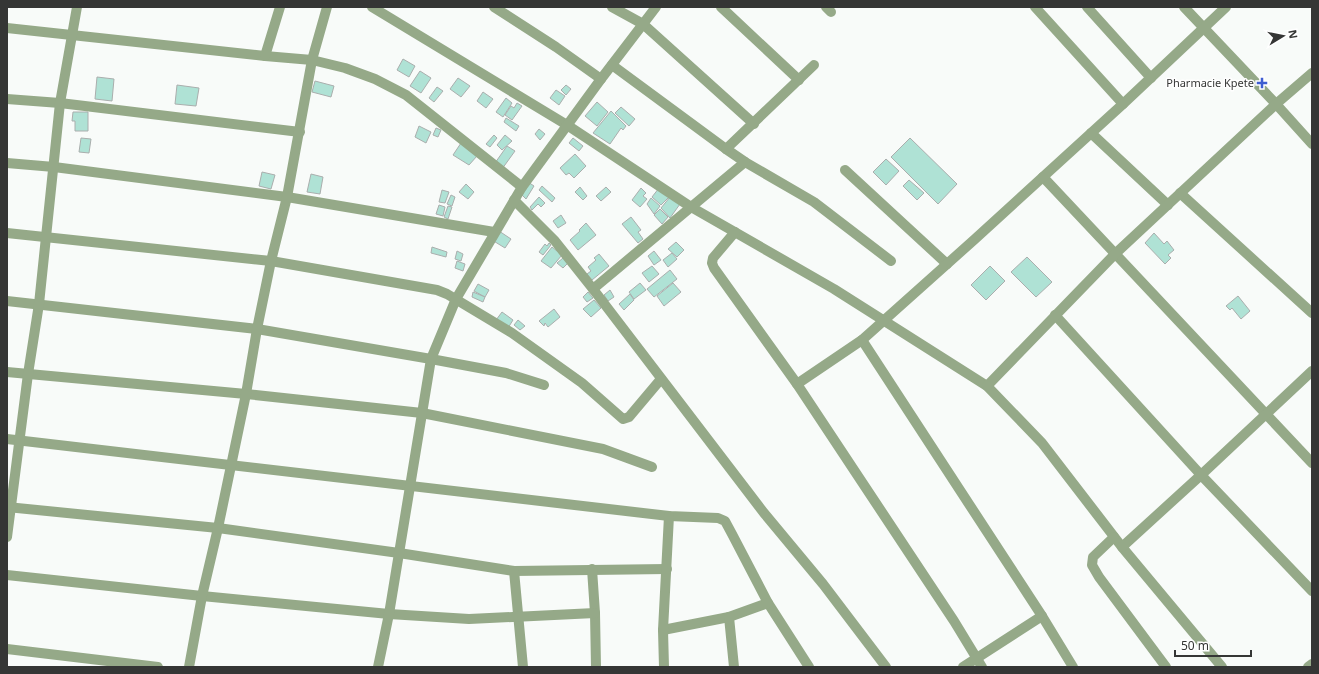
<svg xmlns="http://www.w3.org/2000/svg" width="1319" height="674" viewBox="0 0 1319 674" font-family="'Noto Sans',sans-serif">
	<rect width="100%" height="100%" fill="#f8fbf9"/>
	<!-- building -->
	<g fill="#afe2d5" stroke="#aaaead">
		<path d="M403,59L415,66L409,77L397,70Z"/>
		<path d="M420,71L431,78L421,93L410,86Z"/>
		<path d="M97,77L114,79L112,101L95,99Z"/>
		<path d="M458,78L470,86L461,97L450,89Z"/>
		<path d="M315,81L334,86L331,97L312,92Z"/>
		<path d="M177,85L199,88L196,106L175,104Z"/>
		<path d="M566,85L571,89L566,95L561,90Z"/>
		<path d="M437,87L443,91L434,102L429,98Z"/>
		<path d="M556,90L565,96L559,105L550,98Z"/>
		<path d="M483,92L493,99L486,108L477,101Z"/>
		<path d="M506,98L512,103L503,117L496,112Z"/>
		<path d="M597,102L608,112L597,126L585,116Z"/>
		<path d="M517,103L522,106L512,120L505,115L511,106L514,108Z"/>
		<path d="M621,107L635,119L629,126L615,113Z"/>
		<path d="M611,111L626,126L623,130L621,128L610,144L593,133Z"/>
		<path d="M73,112H88V131H75V121H72Z"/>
		<path d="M506,118L519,126L516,131L504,122Z"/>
		<path d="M419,126L431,132L426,143L415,137Z"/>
		<path d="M436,128L441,130L438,137L433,135Z"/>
		<path d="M539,129L545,134L540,140L535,134Z"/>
		<path d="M494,135L497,138L490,147L486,144Z"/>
		<path d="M505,135L512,141L502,150L497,145Z"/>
		<path d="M81,138L91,139L89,153L79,152Z"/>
		<path d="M573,138L583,146L579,151L569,143Z"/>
		<path d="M910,138L957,184L938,204L891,157Z"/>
		<path d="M461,143L477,156L469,165L453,155Z"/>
		<path d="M507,146L515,151L502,169L495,163Z"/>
		<path d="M575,154L586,166L574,178L569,173L566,175L560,168Z"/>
		<path d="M886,159L899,171L886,185L873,172Z"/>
		<path d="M262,172L275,175L271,189L259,186Z"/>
		<path d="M311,174L323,177L320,194L307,192Z"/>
		<path d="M909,180L924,193L917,200L903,186Z"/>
		<path d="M528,182L534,186L526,199L519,192Z"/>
		<path d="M466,184L474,192L468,199L459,192Z"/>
		<path d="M542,186L555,198L552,202L539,190Z"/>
		<path d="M580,187L587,196L583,200L575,192Z"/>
		<path d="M606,187L611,192L601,201L596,196Z"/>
		<path d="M641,188L646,193L643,196L647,199L640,207L632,200Z"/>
		<path d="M659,188L669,197L661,205L652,197Z"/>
		<path d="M442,190L449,192L445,203L439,202Z"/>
		<path d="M451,195L455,197L452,206L447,204Z"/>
		<path d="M539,197L545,203L541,207L538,204L532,210L530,207Z"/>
		<path d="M670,197L680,204L670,218L661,208Z"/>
		<path d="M651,198L660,206L654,214L647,204Z"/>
		<path d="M439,205L445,207L443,216L436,214Z"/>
		<path d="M448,206L452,207L448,219L444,217Z"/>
		<path d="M660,209L668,217L662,224L654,215Z"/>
		<path d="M561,215L566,223L558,228L553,221Z"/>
		<path d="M631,217L641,230L638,232L643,239L638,243L622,224Z"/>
		<path d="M586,223L596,235L578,250L570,240L580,231L579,230Z"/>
		<path d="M499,231L511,239L505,248L492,240Z"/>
		<path d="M1154,233L1164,244L1167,241L1174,250L1168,255L1171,258L1165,264L1145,243Z"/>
		<path d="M676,242L684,250L677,257L668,249Z"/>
		<path d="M549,243L551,245L543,255L539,252L545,244L547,246Z"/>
		<path d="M432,247L447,252L446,257L431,253Z"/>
		<path d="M552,247L562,255L551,268L541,261Z"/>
		<path d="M457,251L463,254L461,261L455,259Z"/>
		<path d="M654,251L661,260L654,265L648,256Z"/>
		<path d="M672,253L677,259L668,267L663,260Z"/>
		<path d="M599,254L609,266L592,280L587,274L591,271L588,267L596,260L594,258Z"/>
		<path d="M1027,257L1052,282L1036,297L1011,272Z"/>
		<path d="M563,258L568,263L563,268L557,263Z"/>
		<path d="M457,261L465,264L463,271L455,268Z"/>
		<path d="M652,266L659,274L649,282L642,273Z"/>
		<path d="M990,266L1005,281L986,300L971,285Z"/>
		<path d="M670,270L677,279L654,297L647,289Z"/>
		<path d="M640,283L646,290L634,299L629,292Z"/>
		<path d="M673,283L681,292L664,306L657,296Z"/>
		<path d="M478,284L489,290L485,297L474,291Z"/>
		<path d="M610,290L614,297L608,301L604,295Z"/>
		<path d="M473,292L485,297L483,302L472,297Z"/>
		<path d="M588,292L593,298L587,302L583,297Z"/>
		<path d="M630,294L634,300L624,310L619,304Z"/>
		<path d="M1238,296L1250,311L1241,319L1232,308L1230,310L1226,306Z"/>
		<path d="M594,300L601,308L591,317L583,309Z"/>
		<path d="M554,309L560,317L548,327L545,323L544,326L539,321Z"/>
		<path d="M502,312L513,320L508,328L496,320Z"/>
		<path d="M518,320L525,326L520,330L514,325Z"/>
	</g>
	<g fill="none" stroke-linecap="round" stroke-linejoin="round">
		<!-- minor -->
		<g stroke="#95a988" stroke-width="10">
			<path d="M372,7L567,125L691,207L834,289L987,386L1042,443L1122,547L1222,667"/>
			<path d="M494,7L556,47L601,79"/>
			<path d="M612,7L643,24L754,124"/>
			<path d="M721,7L799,80"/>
			<path d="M826,7L831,12"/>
			<path d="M1035,7L1123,104"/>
			<path d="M1087,7L1151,78"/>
			<path d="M1184,7L1276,104L1312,144"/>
			<path d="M7,28L265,56L312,60L345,68L375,79L406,95L522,187"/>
			<path d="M265,56L280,7"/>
			<path d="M612,65L726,149L745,162L814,202L891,261"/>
			<path d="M7,99L60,103L300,132"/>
			<path d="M1091,133L1168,205"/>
			<path d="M726,149L814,65"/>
			<path d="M7,163L54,167L287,197L494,232"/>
			<path d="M845,170L947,264"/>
			<path d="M1043,177L1312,463"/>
			<path d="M1180,193L1312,313"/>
			<path d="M514,200L555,241L593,289L764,513L823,584L886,667"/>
			<path d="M735,232L713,258L712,263L714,268L797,384L954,621L982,667"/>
			<path d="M7,233L271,261L437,290L447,294L512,333L582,383L623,419L629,417L661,379"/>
			<path d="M593,289L745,162"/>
			<path d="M7,301L257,329L431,359L506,373L544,385"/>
			<path d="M1055,315L1201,475L1312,591"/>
			<path d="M862,340L1042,616L1073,667"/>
			<path d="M7,372L246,394L422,413L603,449L652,467"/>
			<path d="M797,384L862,340L975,239L1123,104L1226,7"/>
			<path d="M987,386L1115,254L1276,104L1312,73"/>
			<path d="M7,439L669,516L718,518L725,521L732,534L768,603L809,667"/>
			<path d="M7,507L218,528L399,553L514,571L667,569"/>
			<path d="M7,537L28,374L39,304L60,103L77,7"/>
			<path d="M1114,537L1093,557L1092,565L1099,577L1166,667"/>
			<path d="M1122,547L1201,475L1312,371"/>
			<path d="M592,569L595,613L596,667"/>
			<path d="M514,571L523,667"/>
			<path d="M7,575L202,596L389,614L469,619L595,613"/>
			<path d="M663,630L729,617"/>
			<path d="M7,649L158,667"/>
			<path d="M189,667L202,596L218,528L246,394L257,329L271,261L287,197L312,60L327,7"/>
			<path d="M378,667L389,614L431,359L456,299L522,187L601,79L656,7"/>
			<path d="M664,667L663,630L669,516"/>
			<path d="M734,667L729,617L768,603"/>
			<path d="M963,667L1042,616"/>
			<path d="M1308,667L1312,664"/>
		</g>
	</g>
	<!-- markers -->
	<path fill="#3f5ed1" stroke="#fff" stroke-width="1.5" d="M1260 77h4v4h4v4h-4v4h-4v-4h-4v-4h4z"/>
	<g text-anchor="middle" stroke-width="3" stroke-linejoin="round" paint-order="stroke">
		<!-- poi labels -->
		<g font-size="11" fill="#353635" stroke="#fff" text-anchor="end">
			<text x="1254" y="87">Pharmacie Kpete</text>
		</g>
	</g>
	<!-- border -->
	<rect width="1319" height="674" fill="none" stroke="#353635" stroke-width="16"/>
	<!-- north arrow -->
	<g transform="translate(1283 36) rotate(80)" stroke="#ffffff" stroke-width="3" paint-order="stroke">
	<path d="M0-3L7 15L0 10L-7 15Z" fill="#353635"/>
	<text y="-6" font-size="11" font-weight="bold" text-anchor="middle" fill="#353635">N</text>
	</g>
	<!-- scale -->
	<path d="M1175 650v6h76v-6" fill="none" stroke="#353635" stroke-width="2"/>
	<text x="1181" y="650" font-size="12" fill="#353635" stroke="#ffffff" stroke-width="3" paint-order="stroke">50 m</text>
</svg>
